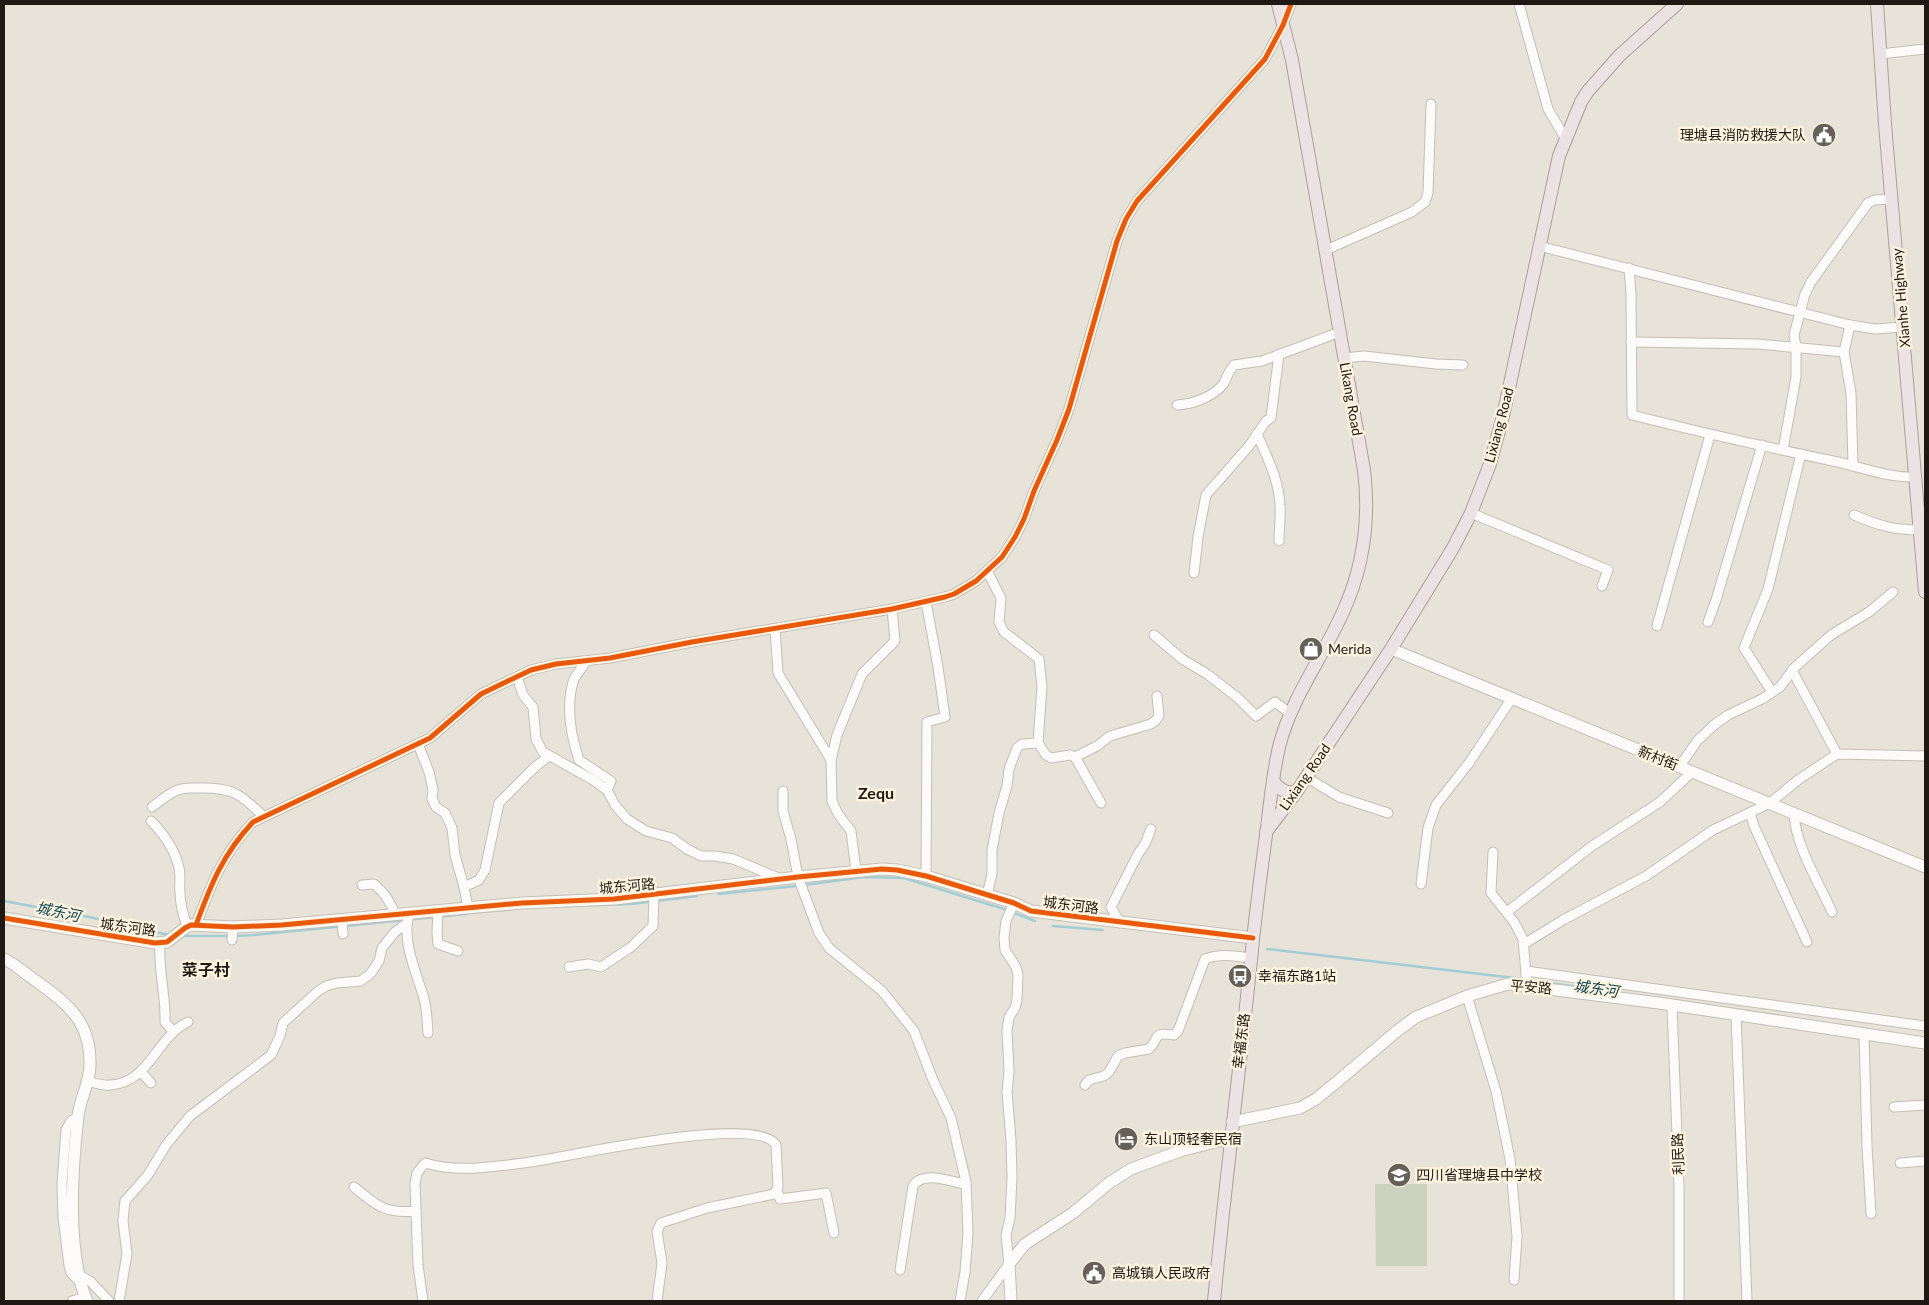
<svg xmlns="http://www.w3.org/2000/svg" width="1929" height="1305" viewBox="0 0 1929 1305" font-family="Lato,'Noto Sans SC',sans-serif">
	<rect width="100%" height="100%" fill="#e8e3d8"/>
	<!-- green -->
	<path fill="#cbd2bf" d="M1375,1184H1427V1266H1376Z"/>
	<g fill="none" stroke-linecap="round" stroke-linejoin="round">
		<!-- stream -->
		<g stroke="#a3cdd4" stroke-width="2.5">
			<path d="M804,885L864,877L904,878L1007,910"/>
			<path d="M719,894L796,886"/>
			<path d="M4,901L89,917L169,935"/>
			<path d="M568,906L631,904L697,896"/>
			<path d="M1012,912L1035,921"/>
			<path d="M1053,926L1103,930"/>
			<path d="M182,936H229"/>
			<path d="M235,936L253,935L466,914"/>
			<path d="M1267,949L1523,979"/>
			<path d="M1529,980L1615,992"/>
		</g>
		<!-- street casing -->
		<g stroke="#c3bfb6" stroke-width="11">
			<g id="street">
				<path d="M1519,4L1548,109L1565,138"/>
				<path d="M1880,54L1925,49"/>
				<path d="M1539,246L1850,325L1875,329L1903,327"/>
				<path d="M1326,250L1412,212L1425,202L1428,193L1431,104"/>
				<path d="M1629,268L1631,294L1632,415C1699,432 1766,447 1833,461C1861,467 1888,478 1915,477"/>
				<path d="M1850,325L1844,352L1851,393L1853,465"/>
				<path d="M1631,342L1758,344L1844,352"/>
				<path d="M1344,358L1364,356L1436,364L1463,365"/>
				<path d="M1177,405C1193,404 1214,397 1224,383C1227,376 1229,371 1234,365L1262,361L1340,332"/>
				<path d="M1257,434C1267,457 1279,480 1280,505C1281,517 1279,529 1279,541"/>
				<path d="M1783,450L1796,377V347L1794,335L1805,294L1811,282L1868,203L1874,200L1892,199"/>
				<path d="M1471,513L1608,570L1602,586"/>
				<path d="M1854,515C1875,524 1897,532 1920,529"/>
				<path d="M987,571L1001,598L999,622L1004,632L1039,659L1042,686L1038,743L1022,744L1017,748L1009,769L1007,786L999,813L992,850V874L987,895"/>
				<path d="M1194,573L1198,537L1206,495L1249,446L1266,421L1271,418L1279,354"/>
				<path d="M926,602L938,667L945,717L927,722L926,876"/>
				<path d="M1708,622L1716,600L1762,445"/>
				<path d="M1657,626L1710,435"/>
				<path d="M775,629L778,673L831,760"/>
				<path d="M1154,635L1182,659L1207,674L1238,698L1256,716L1275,702L1291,714"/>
				<path d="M586,662C582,668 575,675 573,682C566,707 571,736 579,760L611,781L607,790"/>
				<path d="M1792,670L1837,754"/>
				<path d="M517,677L523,695L533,707L536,739L543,752L593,780L607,790L615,805L627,819L646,831L672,838L687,849L701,856H715L733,859L781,879"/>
				<path d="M1772,692L1744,648L1768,589L1801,454"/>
				<path d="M1038,743L1046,755L1051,758L1070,755L1075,757L1101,803"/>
				<path d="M418,744L429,772L433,790L432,799L436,807L445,813L452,828L455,855L464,887L468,908"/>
				<path d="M1075,757L1097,746L1110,736L1151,724L1156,720L1159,716L1157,696"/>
				<path d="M1679,767L1698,740L1714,725L1728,715L1762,699L1780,687L1794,668L1831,635L1869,612L1893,592"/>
				<path d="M1306,777L1339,797L1388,813"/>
				<path d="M783,791V811L791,839L798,877L819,933L829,948L882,991L914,1031L933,1080L951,1118L966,1182L968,1233L965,1272L960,1301"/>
				<path d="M152,807C160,801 169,793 178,790C184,787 191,788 198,788C231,787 240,793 263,816"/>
				<path d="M1750,813L1754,826L1807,942"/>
				<path d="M1794,813C1795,845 1819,883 1832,912"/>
				<path d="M151,821C164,834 175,850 179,868C181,875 179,884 180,892C180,904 183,915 187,926"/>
				<path d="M1493,852L1491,893L1514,922L1523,939L1527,986"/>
				<path d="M856,871L851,831L838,814L832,801L831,760L837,735L862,674L895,641L892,609"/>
				<path d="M1421,884L1428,828L1436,805L1469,763L1512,698"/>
				<path d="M362,885L374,884C384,892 391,902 395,915"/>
				<path d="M464,887L479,880L485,870L499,803L535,767L549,756"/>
				<path d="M438,911L437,933L438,944L458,951"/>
				<path d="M1507,912L1592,846L1660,802L1692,772"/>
				<path d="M408,919C403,942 416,973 423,995C427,1007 427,1020 428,1033"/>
				<path d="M342,920L343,934"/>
				<path d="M1120,923L1111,907L1138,854L1145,844L1151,829"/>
				<path d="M196,925C211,884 223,854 253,822L430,738L481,694L531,670L556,664L610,658L692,642L892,609L945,597L954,594L976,581L1002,557L1015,537L1024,519L1034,491L1057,440L1069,409L1117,241L1126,219L1137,201L1265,59L1283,25L1291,4"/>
				<path d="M232,940L233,927"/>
				<path d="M160,943C158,970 166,995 165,1022L173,1031"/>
				<path d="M1524,944L1563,920L1646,876L1713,830L1770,803L1798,780L1837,754L1925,756"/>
				<path d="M569,967L588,964L601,967L631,947L653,926L654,895"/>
				<path d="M1526,971L1925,1026"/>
				<path d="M1467,996L1496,1091L1510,1159L1517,1236L1514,1280"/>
				<path d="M1672,1006L1679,1188V1301"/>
				<path d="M1736,1015L1747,1301"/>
				<path d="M1864,1034L1867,1146L1871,1214"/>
				<path d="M142,1073L151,1083"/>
				<path d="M87,1081C94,1083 103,1086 110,1085C150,1083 156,1037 188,1022"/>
				<path d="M1085,1085L1089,1080L1104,1076L1109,1072L1118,1056L1125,1053L1149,1049C1161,1036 1152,1032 1174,1035L1178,1031L1205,959C1221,953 1235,956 1251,958"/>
				<path d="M1894,1107L1925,1105"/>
				<path d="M78,1117L71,1121L66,1130L62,1184L63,1217L69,1266L71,1273L81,1283"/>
				<path d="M1900,1163L1925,1161"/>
				<path d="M354,1187C377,1206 385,1214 416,1211"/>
				<path d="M776,1192L778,1193L780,1199L826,1193L834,1233"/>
				<path d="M900,1270L913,1186C923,1170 951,1182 966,1184"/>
				<path d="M79,1275L90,1281L109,1301"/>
				<path d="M72,1301L85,1297"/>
				<path d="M119,1301L127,1254L123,1221L125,1201L148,1175L166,1145L190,1116L271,1055L280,1036L283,1023L317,992L326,986L337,983L361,981L371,973L379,961L382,948L395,932L407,923"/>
				<path d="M423,1301L418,1265L415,1184L417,1173L425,1163C442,1168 460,1169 477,1168C501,1166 526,1163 549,1159C583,1153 759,1115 776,1145L778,1187L774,1194L707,1208L661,1223L657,1231L662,1263L657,1301"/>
				<path d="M982,1301L1009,1264L1006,1235L1010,1218L1012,1178L1011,1140L1007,1092L1009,1071L1007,1031L1009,1017L1015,1008L1017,1000L1018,975L1016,967L1005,950L1004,938L1006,921L1014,903"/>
			</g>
		</g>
		<!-- secondary casing -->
		<g stroke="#c3bfb6" stroke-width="13">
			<g id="secondary">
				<path d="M1391,649L1925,867"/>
				<path d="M4,918L155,943L167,942L185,928L191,925L233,927L282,925L522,903L614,899L798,877L882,869L897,870L926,876L1014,903L1031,911L1253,938"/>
				<path d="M4,959C14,963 23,972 32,978C65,1002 91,1019 90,1065C90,1082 80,1099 78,1116C72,1169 66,1252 87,1301"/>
				<path d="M1232,1122L1300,1108L1316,1099L1338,1081L1397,1031L1416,1017L1467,996L1508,984L1659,1003L1925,1043"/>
				<path d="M1011,1301L1009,1264L1025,1244L1073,1213L1109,1183L1131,1169L1180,1151L1230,1138"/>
			</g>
		</g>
		<!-- primary casing -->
		<g stroke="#ac9d9a" stroke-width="14">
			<g id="primary">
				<path d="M1877,4L1885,124L1925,592"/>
				<path d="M1273,781C1278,789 1288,795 1297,791"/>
				<path d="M1266,832L1297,791L1391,649L1453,548L1471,513L1490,464L1503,416L1559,156L1581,102L1588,91L1620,55L1677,4"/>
				<path d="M1214,1301C1225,1187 1239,1074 1251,960C1255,916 1261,872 1267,828C1270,801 1273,774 1279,747C1292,696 1322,659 1343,612C1364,566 1370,519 1364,470L1292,60L1278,4"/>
			</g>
		</g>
		<!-- street -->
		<use href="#street" stroke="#fcfbf9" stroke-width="9"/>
		<!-- secondary -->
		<use href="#secondary" stroke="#fcfbf9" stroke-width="11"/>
		<!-- primary -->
		<use href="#primary" stroke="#ebe3e3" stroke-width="12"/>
		<!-- cycleway casing -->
		<g stroke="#fdf2de" stroke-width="8">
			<g id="cycleway">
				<path d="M4,918L155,943L167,942L185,928L191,925L233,927L282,925L522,903L614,899L798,877L882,869L897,870L926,876L1014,903L1031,911L1253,938"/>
				<path d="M196,925C211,884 223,854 253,822L430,738L481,694L531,670L556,664L610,658L692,642L892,609L945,597L954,594L976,581L1002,557L1015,537L1024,519L1034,491L1057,440L1069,409L1117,241L1126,219L1137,201L1265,59L1283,25L1291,4"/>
			</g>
		</g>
		<!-- cycleway -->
		<use href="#cycleway" stroke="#e8590c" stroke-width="5"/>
	</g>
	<!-- icons -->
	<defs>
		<g id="civic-disc" transform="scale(1.25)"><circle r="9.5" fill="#656058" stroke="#fdf2de"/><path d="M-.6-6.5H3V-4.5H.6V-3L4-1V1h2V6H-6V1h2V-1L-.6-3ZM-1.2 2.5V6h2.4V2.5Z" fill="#fff"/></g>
		<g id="shop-disc" transform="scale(1.25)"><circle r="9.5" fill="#656058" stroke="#fdf2de"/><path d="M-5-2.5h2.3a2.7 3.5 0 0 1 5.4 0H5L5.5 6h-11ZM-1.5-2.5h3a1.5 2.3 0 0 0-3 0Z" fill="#fff"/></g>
		<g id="bus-disc" transform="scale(1.25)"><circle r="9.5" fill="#656058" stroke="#fdf2de"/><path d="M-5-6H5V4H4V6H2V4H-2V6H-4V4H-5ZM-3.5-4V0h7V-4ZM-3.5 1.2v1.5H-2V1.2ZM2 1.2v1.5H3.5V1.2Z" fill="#fff"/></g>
		<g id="hotel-disc" transform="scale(1.25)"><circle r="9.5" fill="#656058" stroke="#fdf2de"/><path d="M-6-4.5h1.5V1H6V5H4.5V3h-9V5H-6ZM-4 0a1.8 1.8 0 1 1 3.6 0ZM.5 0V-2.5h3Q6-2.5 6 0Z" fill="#fff"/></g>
		<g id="school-disc" transform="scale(1.25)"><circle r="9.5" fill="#656058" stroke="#fdf2de"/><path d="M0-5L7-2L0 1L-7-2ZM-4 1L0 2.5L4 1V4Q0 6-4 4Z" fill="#fff"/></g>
	</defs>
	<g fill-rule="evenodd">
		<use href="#civic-disc" x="1824" y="135"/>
		<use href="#shop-disc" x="1311" y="649"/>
		<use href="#bus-disc" x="1240" y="976"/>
		<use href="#hotel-disc" x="1126" y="1139"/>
		<use href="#school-disc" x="1399" y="1175"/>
		<use href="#civic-disc" x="1094" y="1273"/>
	</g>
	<g text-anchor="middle" stroke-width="5" stroke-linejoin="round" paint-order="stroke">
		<!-- poi labels -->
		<g font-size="14" fill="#1e1a13" stroke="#fdf2de" text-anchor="start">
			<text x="1806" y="140" text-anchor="end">理塘县消防救援大队</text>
			<text x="1328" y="654">Merida</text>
			<text x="1258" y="981">幸福东路1站</text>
			<text x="1144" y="1144">东山顶轻奢民宿</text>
			<text x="1416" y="1180">四川省理塘县中学校</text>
			<text x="1112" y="1278">高城镇人民政府</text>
		</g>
		<!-- street labels -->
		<g font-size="14" fill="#1e1a13" stroke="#fdf2de">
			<text transform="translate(1901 298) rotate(-95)" y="5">Xianhe Highway</text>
			<text transform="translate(1351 399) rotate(80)" y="5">Likang Road</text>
			<text transform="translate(1499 425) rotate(-75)" y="5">Lixiang Road</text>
			<text transform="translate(1658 758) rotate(22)" y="5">新村街</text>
			<text transform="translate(1305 777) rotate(-55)" y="5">Lixiang Road</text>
			<text transform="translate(627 886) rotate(-5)" y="5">城东河路</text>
			<text transform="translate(1071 905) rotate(7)" y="5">城东河路</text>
			<text transform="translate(128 927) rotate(8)" y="5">城东河路</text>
			<text transform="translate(1531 987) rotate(5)" y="5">平安路</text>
			<text transform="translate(1241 1041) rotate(-83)" y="5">幸福东路</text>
			<text transform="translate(1678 1154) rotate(-92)" y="5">利民路</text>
		</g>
		<!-- water labels -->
		<g font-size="15" font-style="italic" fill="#0d4451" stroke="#fdf2de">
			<text transform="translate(58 912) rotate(12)" y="5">城东河</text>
			<text transform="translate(1596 989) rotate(8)" y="5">城东河</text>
		</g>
		<!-- quarter labels -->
		<g font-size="16" font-weight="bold" fill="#1e1a13" stroke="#fdf2de">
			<text x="876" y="799">Zequ</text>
			<text x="206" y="976">菜子村</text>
		</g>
	</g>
	<!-- border -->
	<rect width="1929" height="1305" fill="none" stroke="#1e1a13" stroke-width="10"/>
</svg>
